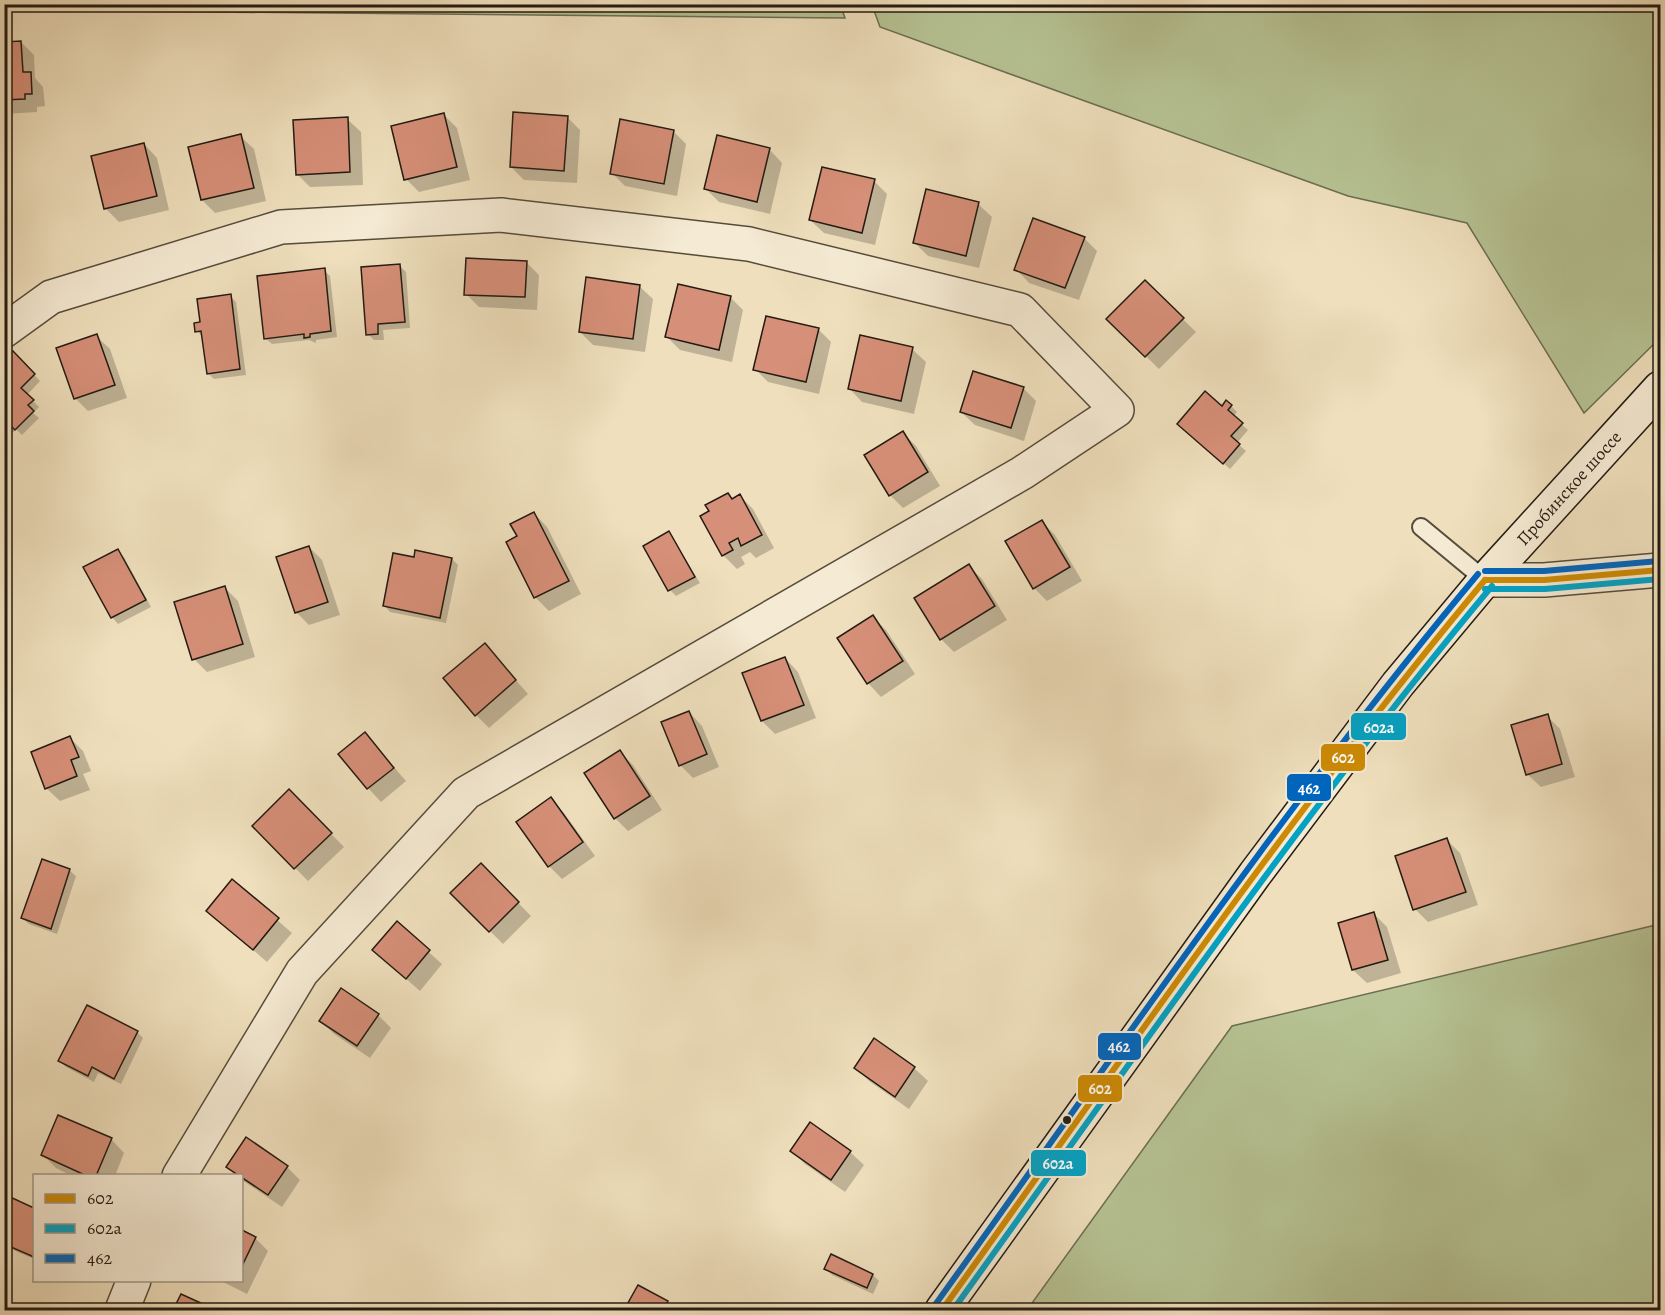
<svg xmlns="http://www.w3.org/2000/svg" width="1665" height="1315" viewBox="0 0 1665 1315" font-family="Alegreya,serif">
	<rect width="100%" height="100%" fill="#efdfbc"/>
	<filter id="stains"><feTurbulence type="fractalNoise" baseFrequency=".00333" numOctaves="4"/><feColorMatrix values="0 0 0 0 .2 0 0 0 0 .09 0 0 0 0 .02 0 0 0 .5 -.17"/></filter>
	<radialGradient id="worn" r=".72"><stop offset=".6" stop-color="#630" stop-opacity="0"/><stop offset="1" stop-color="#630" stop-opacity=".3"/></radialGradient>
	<!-- green -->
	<g fill="#b6c293" stroke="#6c6e52" stroke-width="1.5">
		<path d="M5,4H840L845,18L5,10Z"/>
		<path d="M872,5H1660V338L1584,413L1467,223L1348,196L880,27Z"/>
		<path d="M1660,924V1310H1027L1232,1026Z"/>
	</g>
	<!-- shadow -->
	<g fill="#0003">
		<path d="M21,42L34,55L35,78L43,87L45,106L37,107V112L4,114V43Z"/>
		<path d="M444,115L457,128L470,180L419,192L406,179Z"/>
		<path d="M567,117L580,130L577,183L524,180L511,167Z"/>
		<path d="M347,119L361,132L363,185L310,187L297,174Z"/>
		<path d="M673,131L686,144L677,196L625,186L612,173Z"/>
		<path d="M240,136L254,149L266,201L215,213L202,200Z"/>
		<path d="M144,144L157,158L169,210L119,222L106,209L93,157Z"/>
		<path d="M769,149L782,163L770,214L719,202L706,189Z"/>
		<path d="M874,181L887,194L875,245L824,233L810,220Z"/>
		<path d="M978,204L992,217L979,268L928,256L915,243Z"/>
		<path d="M1084,238L1097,251L1079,300L1029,283L1016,269Z"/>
		<path d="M526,262L539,275L537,310L479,307L466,294Z"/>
		<path d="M399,265L406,272L410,328L383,330L384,340H374L368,334Z"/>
		<path d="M324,270L330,276L337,337L316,340V343L309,340L272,344L265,338Z"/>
		<path d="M1145,282L1196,332L1159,369L1108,319Z"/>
		<path d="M639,286L653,299L645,352L593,345L580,332Z"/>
		<path d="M230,296L236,302L246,375L214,379L208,373L204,338L197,331L201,323Z"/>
		<path d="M730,297L743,310L732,362L680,350L667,337Z"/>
		<path d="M818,329L831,342L819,394L768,382L755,369Z"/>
		<path d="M96,336L110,349L127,398L88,411L75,398Z"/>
		<path d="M912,349L926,362L914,414L862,402L849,388Z"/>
		<path d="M13,353L40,381L27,395L39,407L33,413L39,418L22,435L16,429L9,437L4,432V361Z"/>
		<path d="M1023,388L1036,401L1024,441L975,425L961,412Z"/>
		<path d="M1227,402L1237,412L1233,417L1248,430L1237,443L1246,451L1230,469L1185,430L1223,408Z"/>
		<path d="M903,433L916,446L940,486L903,508L890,495Z"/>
		<path d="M728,494L733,500L740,496L753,509L774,548L756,558L750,552L741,557L745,564L737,569L723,555L702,516Z"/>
		<path d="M534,513L547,527L581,594L549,611L536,598L508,542L519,537Z"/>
		<path d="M1042,522L1055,535L1082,581L1047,601L1034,588Z"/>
		<path d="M669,533L700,583L676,596L670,590Z"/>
		<path d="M309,547L322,560L340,615L309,625L296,612Z"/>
		<path d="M117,551L124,557L151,607L118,624L112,617Z"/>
		<path d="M415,559H452L458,565L446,623L390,612L384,605Z"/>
		<path d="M969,566L982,579L1007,620L954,652L941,639Z"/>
		<path d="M225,588L238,601L255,657L207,672L194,659Z"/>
		<path d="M873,617L886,630L915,674L881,697L868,683L839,639Z"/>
		<path d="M485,645L528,694L489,728L476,715Z"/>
		<path d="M785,658L798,672L816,718L775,734L762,721L744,674Z"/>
		<path d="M689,712L702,726L719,767L693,778L680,765Z"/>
		<path d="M1547,716L1560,729L1575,777L1541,787L1527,774Z"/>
		<path d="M365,734L406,781L381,802L368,788Z"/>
		<path d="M70,738L83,751L91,771L83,774L90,790L60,801L46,788Z"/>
		<path d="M620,752L633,765L662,810L628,831L615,818Z"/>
		<path d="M289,791L344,847L308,881L254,826Z"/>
		<path d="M551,799L564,813L595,856L562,879L549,866Z"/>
		<path d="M1447,840L1460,853L1478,905L1428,922L1415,909Z"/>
		<path d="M481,865L531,916L503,944L452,893Z"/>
		<path d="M69,870L76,876L57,934L29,924L22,918Z"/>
		<path d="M232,881L292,933L267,962L208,911Z"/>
		<path d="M1374,914L1387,927L1401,973L1367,983L1353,970L1340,924Z"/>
		<path d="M397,924L442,964L420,991L388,963Z"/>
		<path d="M378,1015L391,1028L370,1058L334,1034L321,1021Z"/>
		<path d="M137,1032L143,1038L121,1084L98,1073L94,1082L66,1067L60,1061Z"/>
		<path d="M874,1040L914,1068L928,1081L909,1109L869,1081L856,1068Z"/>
		<path d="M810,1124L850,1152L864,1165L845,1192L805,1164L792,1151Z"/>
		<path d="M111,1139L124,1153L115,1176H72L56,1168L43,1155Z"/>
		<path d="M228,1167H287L300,1180L282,1207L242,1180V1176H237Z"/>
		<path d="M8,1198L34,1209V1259L4,1246V1208Z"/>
		<path d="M242,1232L255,1238L268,1251L247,1294L219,1280H242Z"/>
		<path d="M826,1269L873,1275L879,1281L873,1294L832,1275Z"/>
		<path d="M639,1287L667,1302L676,1310H625Z"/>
		<path d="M182,1296L212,1310H175Z"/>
	</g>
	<!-- building -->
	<g fill="#d68f78" stroke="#231b12" stroke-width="1.5">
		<path d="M21,41L23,72H31L32,94H25V99L4,100V42Z"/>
		<path d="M513,112L568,116L564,171L510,167Z"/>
		<path d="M444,113L457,167L404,180L391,126Z"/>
		<path d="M348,117L350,172L296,175L293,120Z"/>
		<path d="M620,119L674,130L664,184L610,174Z"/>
		<path d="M241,134L254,188L201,200L188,147Z"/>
		<path d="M717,135L770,148L757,202L704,189Z"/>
		<path d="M144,143L157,196L104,209L91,156Z"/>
		<path d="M822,167L875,179L862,233L809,220Z"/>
		<path d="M926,189L979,202L966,256L913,243Z"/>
		<path d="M1033,218L1085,237L1065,288L1014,270Z"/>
		<path d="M466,258L527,261L525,297L464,295Z"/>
		<path d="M400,264L405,322L378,324V334L366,335L361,267Z"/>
		<path d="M325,268L331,331L310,334V337L304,338V334L264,339L257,276Z"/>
		<path d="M586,277L640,285L633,339L579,332Z"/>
		<path d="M1145,280L1184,318L1145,357L1106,319Z"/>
		<path d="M678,284L731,296L719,350L665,337Z"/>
		<path d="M231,294L240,369L207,374L201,331L195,332L194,323L200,322L197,299Z"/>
		<path d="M766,316L819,328L806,382L753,370Z"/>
		<path d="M97,334L115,385L74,399L56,348Z"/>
		<path d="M860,335L913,347L901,401L848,389Z"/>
		<path d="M13,351L35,374L21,388L34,400L28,405L34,411L15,430L9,424L4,429V359Z"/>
		<path d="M973,371L1024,387L1011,428L960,412Z"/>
		<path d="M1205,391L1222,406L1226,400L1232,405L1228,410L1243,423L1231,436L1240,444L1223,464L1177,424Z"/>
		<path d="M903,431L928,472L889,496L864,455Z"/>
		<path d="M728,493L732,499L740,494L762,535L741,546L738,538L729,543L733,550L722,556L700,516L709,511L705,505Z"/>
		<path d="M534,512L569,581L534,598L506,542L517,536L510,524Z"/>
		<path d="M1042,520L1070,567L1033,589L1005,541Z"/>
		<path d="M669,531L695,577L668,591L643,546Z"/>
		<path d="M309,546L328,602L295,613L276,557Z"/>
		<path d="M118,549L146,600L111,618L83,567Z"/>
		<path d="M415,550L452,558L440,618L383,606L393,553L414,557Z"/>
		<path d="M969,564L995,606L940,640L914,598Z"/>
		<path d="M225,586L243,644L192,660L174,602Z"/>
		<path d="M873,615L903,661L867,684L837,638Z"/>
		<path d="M485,643L516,680L475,716L443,678Z"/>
		<path d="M785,657L804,705L761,721L742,673Z"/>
		<path d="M689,711L707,754L679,766L661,722Z"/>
		<path d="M1548,714L1562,764L1526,775L1511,725Z"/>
		<path d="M365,732L394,768L367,789L338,754Z"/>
		<path d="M70,736L79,757L71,760L77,776L45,789L31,752Z"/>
		<path d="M620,750L650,796L614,819L584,773Z"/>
		<path d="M289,789L332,833L294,869L252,826Z"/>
		<path d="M551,797L583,842L548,867L516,822Z"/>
		<path d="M1447,838L1466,892L1413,910L1395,856Z"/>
		<path d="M42,859L70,869L51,929L21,918Z"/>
		<path d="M481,863L519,902L489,932L450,893Z"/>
		<path d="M232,879L279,918L253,950L206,911Z"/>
		<path d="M1374,912L1388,960L1352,970L1338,923Z"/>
		<path d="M397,921L430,950L406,979L372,950Z"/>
		<path d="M341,988L379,1014L357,1046L319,1021Z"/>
		<path d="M87,1005L138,1031L114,1079L92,1067L88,1076L58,1061Z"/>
		<path d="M874,1038L915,1067L895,1097L854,1068Z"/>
		<path d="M58,1115L112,1138L96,1176H87L41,1155Z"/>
		<path d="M810,1122L851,1151L831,1180L790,1151Z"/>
		<path d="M246,1137L288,1166L268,1195L226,1167Z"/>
		<path d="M8,1196L34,1208V1257L4,1244V1204Z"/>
		<path d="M242,1230L256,1237L242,1266Z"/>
		<path d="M831,1254L873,1274L867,1288L824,1269Z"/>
		<path d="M638,1285L668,1301L663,1310H624Z"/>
		<path d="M181,1294L216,1310H173Z"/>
	</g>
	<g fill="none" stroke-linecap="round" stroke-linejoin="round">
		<!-- service casing -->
		<g stroke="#564c3c" stroke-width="20">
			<path id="service" d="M1421,527L1485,580"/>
		</g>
		<!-- minor casing -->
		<g stroke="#564c3c" stroke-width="36">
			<g id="minor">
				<path d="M4,331L51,297L281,227L501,215L749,244L1020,310L1117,410L1022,473L466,793L302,972L179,1176"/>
				<path d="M122,1310L134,1280"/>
			</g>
		</g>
		<!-- tertiary casing -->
		<g stroke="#564c3c" stroke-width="36">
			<path id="tertiary" d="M1485,580H1544L1660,570"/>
		</g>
		<!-- secondary casing -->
		<g stroke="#231b12" stroke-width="36">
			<path id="secondary" d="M942,1310L1255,874L1398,684L1485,580L1660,388"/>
		</g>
		<!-- service -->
		<use href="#service" stroke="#f5ead3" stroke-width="16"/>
		<!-- minor -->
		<use href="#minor" stroke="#f5ead3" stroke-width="33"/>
		<!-- tertiary -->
		<use href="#tertiary" stroke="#f5ead3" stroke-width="33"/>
		<!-- secondary -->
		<use href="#secondary" stroke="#f5ead3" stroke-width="33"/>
		<!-- bus-1 casing -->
		<g stroke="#f5ead3" stroke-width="10">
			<g id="bus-1">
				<path d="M1485,580H1544L1660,570"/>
				<path d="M942,1310C1119,1064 1290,813 1485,580"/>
			</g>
		</g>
		<!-- bus-2 casing -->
		<g stroke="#f5ead3" stroke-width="10">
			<g id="bus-2">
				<path d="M1485,589H1545L1660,579"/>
				<path d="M953,1310C1129,1066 1299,817 1492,586"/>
			</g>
		</g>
		<!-- bus-3 casing -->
		<g stroke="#f5ead3" stroke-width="10">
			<g id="bus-3">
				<path d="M1485,571H1544L1659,561"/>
				<path d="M935,1305C1112,1059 1283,807 1478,574"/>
			</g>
		</g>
		<!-- bus-1 -->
		<use href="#bus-1" stroke="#cd8a04" stroke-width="6"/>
		<!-- bus-2 -->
		<use href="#bus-2" stroke="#02a2c5" stroke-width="6"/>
		<!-- bus-3 -->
		<use href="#bus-3" stroke="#0065bd" stroke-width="6"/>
	</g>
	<!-- markers -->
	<circle fill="#231b12" stroke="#f5ead3" stroke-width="2" cx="1067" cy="1120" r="5"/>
	<g text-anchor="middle" stroke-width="4.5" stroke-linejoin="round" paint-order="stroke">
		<!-- street labels -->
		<g font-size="18" fill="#231b12" stroke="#f5ead3">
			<text transform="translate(1569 488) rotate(-48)" y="6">Пробинское шоссе</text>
		</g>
	</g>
	<g stroke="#f5ead3" stroke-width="2">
		<rect x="1350" y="712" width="57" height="29" rx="6" fill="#02a2c5"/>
		<rect x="1320" y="743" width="46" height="29" rx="6" fill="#cd8a04"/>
		<rect x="1286" y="773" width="46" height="29" rx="6" fill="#0065bd"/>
		<rect x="1097" y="1032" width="45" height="29" rx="6" fill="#0065bd"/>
		<rect x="1077" y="1074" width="46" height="29" rx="6" fill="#cd8a04"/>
		<rect x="1030" y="1149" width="57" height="28" rx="6" fill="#02a2c5"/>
	</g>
	<g font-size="16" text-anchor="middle" font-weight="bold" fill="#fff">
		<text x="1379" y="733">602а</text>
		<text x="1343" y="763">602</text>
		<text x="1309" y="794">462</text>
		<text x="1119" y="1052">462</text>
		<text x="1100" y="1094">602</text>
		<text x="1058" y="1169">602а</text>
	</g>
	<!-- margin -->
	<rect width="1665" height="1315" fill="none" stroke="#efdfbc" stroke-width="24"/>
	<rect x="6" y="6" width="1653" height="1303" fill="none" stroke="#231b12" stroke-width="3"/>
	<rect x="12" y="12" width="1641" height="1291" fill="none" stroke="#231b12" stroke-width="1.5"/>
	<!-- legend -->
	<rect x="33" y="1174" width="210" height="108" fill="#f5ead3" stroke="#a19786" stroke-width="1.5"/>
	<rect x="45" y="1194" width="30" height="9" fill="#cd8a04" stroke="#a19786" stroke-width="1.5"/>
	<text x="87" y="1204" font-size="18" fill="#231b12">602</text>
	<rect x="45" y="1224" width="30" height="9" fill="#02a2c5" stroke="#a19786" stroke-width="1.5"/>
	<text x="87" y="1234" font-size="18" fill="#231b12">602а</text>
	<rect x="45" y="1254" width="30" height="9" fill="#0065bd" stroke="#a19786" stroke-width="1.5"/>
	<text x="87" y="1264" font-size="18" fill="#231b12">462</text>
	<rect width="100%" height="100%" filter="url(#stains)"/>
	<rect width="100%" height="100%" fill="url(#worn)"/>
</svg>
